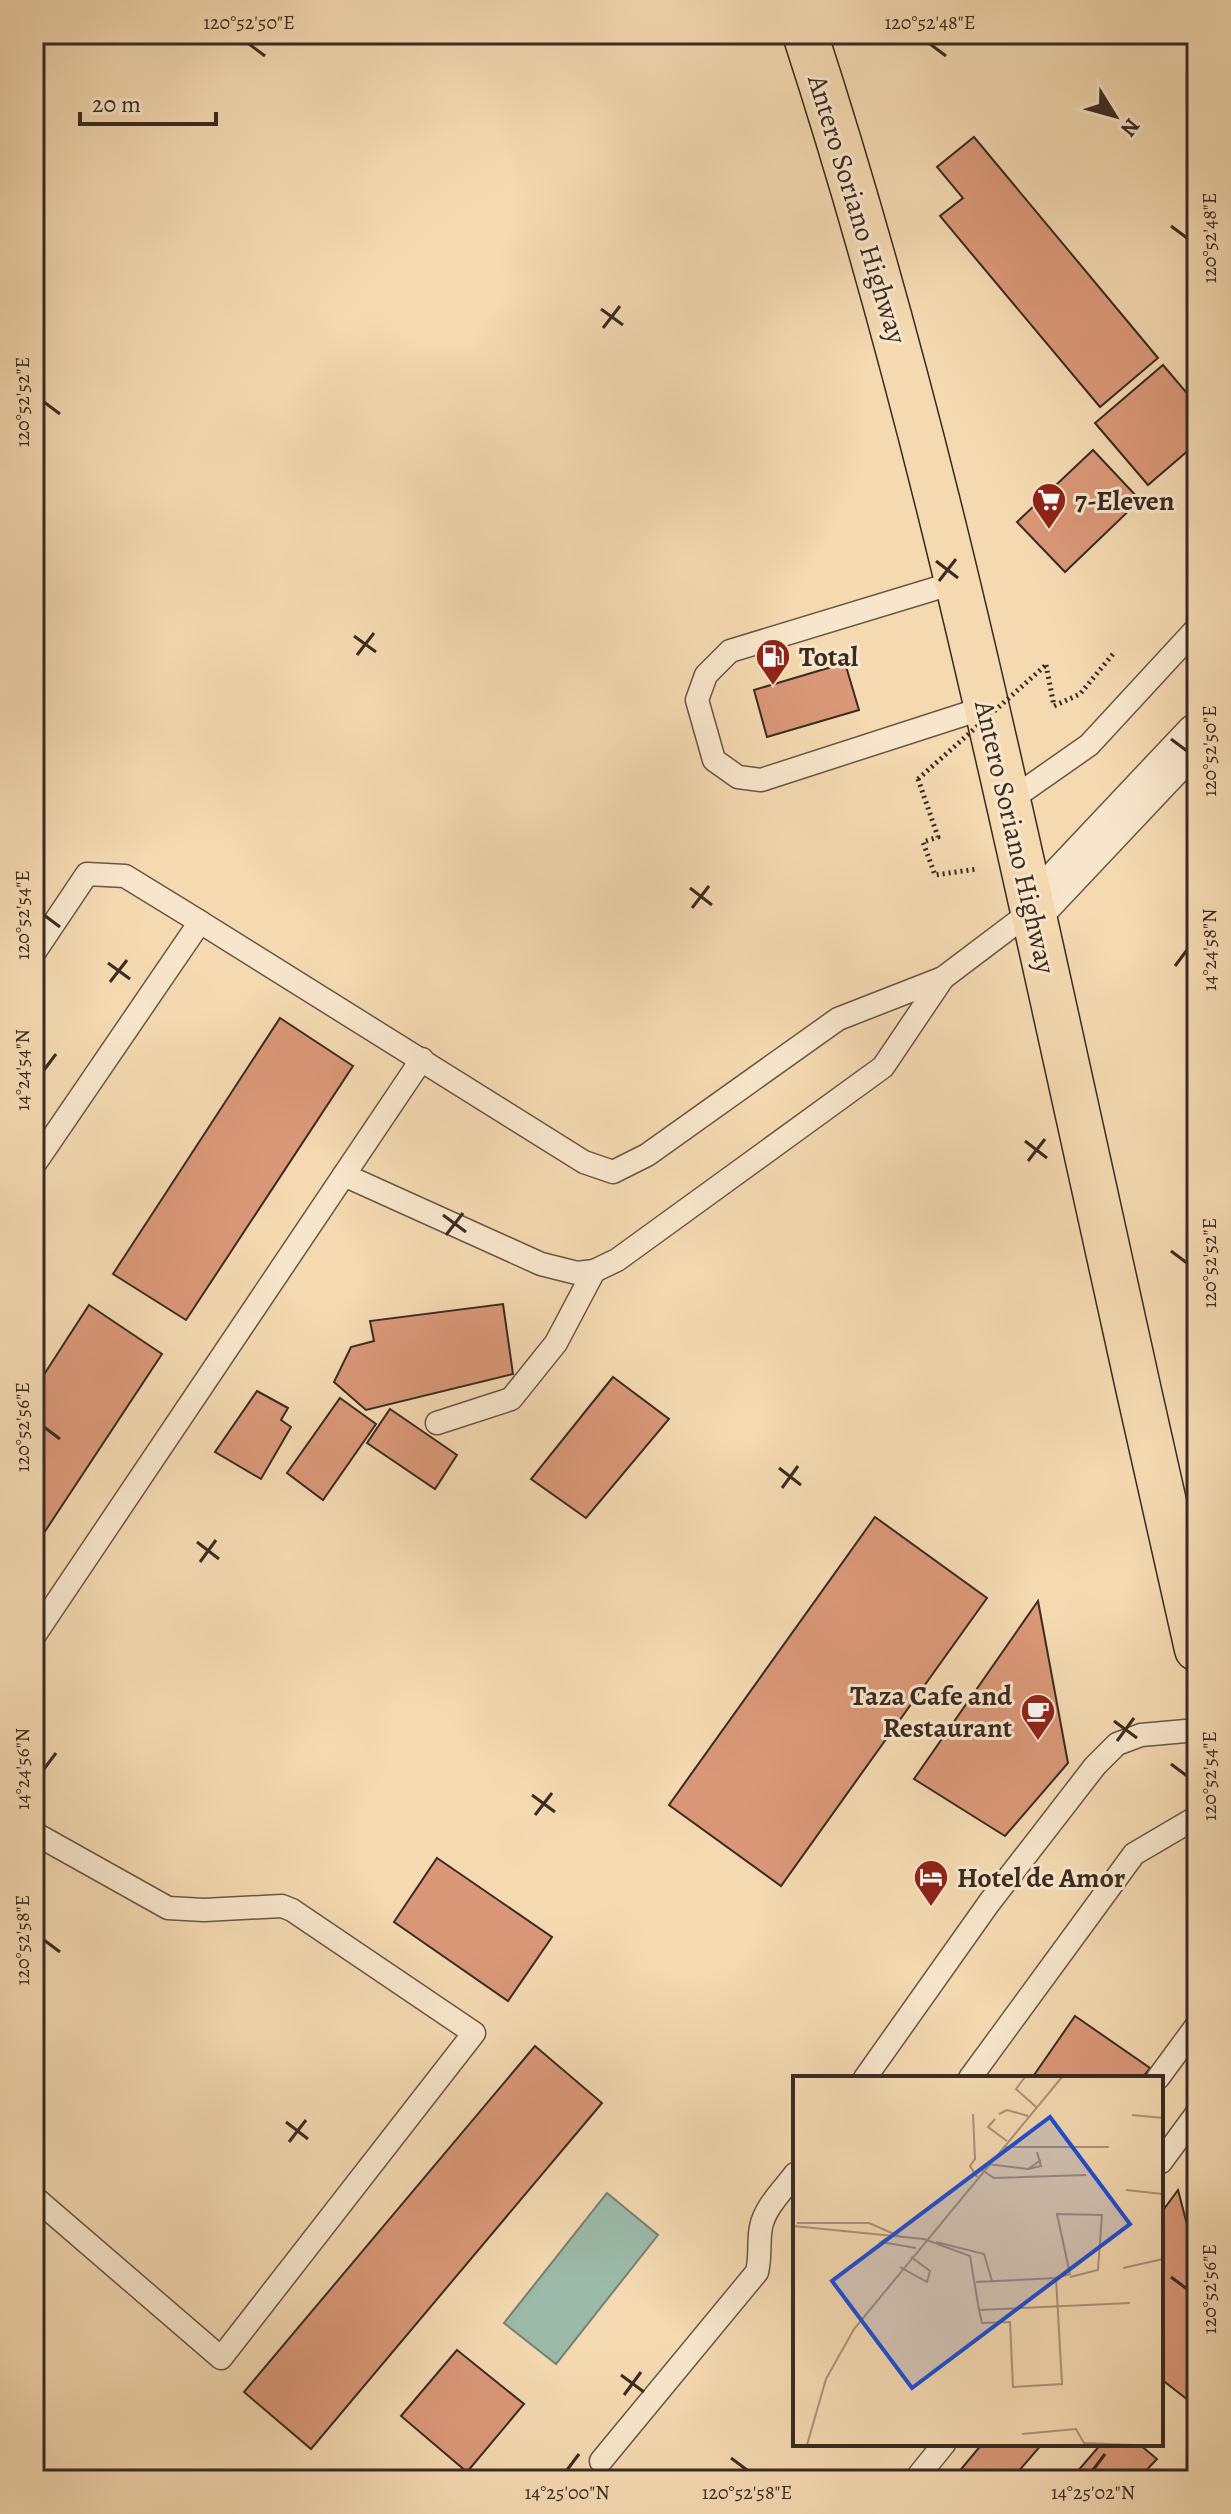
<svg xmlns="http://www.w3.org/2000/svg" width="1231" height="2514" viewBox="0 0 1231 2514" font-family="Alegreya,serif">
	<rect width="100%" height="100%" fill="#f4d9b1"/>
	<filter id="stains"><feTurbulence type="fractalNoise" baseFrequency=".0025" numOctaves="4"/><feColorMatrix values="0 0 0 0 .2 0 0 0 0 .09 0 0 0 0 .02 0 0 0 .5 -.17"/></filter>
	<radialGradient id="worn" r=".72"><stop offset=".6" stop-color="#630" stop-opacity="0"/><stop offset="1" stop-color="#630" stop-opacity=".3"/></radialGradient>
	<!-- water -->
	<path fill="#9cbaa9" stroke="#758173" stroke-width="2" d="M607,2193L658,2235L556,2364L504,2323Z"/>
	<!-- building -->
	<g fill="#da9878" stroke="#3b2b22" stroke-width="2">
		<path d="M974,137L1158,358L1100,407L940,216L963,198L937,167Z"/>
		<path d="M1163,365L1197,405V443L1148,485L1095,423Z"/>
		<path d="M1093,450L1140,500L1065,572L1017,522Z"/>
		<path d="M845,663L859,710L767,737L754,690Z"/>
		<path d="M280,1018L353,1066L186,1320L113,1274Z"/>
		<path d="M503,1304L513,1374L366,1410L334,1382L351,1347L374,1341L370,1321Z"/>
		<path d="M89,1305L162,1354L34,1548V1390Z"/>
		<path d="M613,1377L669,1419L586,1518L531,1479Z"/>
		<path d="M257,1391L288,1408L281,1420L291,1427L261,1479L215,1452Z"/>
		<path d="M340,1398L376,1424L323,1500L287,1473Z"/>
		<path d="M390,1409L457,1455L435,1489L367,1443Z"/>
		<path d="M875,1517L987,1598L781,1886L669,1805Z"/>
		<path d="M1038,1601L1068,1763L1005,1836L914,1779Z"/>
		<path d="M437,1858L552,1937L508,2001L394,1922Z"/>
		<path d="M1075,2016L1150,2068L1142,2078H1032Z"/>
		<path d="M535,2046L602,2103L311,2449L244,2392Z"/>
		<path d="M1178,2190L1197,2263V2407L1161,2379V2213Z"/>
		<path d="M457,2350L524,2404L467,2472L401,2416Z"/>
		<path d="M982,2444H1042L1011,2480H952Z"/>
		<path d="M1101,2444H1139L1157,2459L1137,2480H1070Z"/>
	</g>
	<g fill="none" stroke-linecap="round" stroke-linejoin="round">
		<!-- service casing -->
		<g stroke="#695646" stroke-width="25">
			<g id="service">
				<path d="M957,582L730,651L706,675L697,700L714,760L738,777L761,780L987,707"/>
				<path d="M1009,801L1089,745L1197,628"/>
				<path d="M34,953L87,874L125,876L200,922"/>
				<path d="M34,1165L200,922L584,1162L613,1172L647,1155L838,1019L943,978L1033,910"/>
				<path d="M344,1175L541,1264L577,1273L594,1271L617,1260L883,1067L943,978"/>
				<path d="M437,1423L511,1399L556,1343L594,1271"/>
				<path d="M34,1636L422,1059"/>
				<path d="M34,1833L168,1908L204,1910L282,1906L292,1910L474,2033L221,2358L34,2197"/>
				<path d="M865,2078L989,1903L1095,1766L1117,1744L1141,1735L1197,1730"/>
				<path d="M970,2078L1134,1854L1197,1817"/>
				<path d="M1158,2078L1197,2025"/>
				<path d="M1161,2162L1197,2113"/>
				<path d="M601,2461L757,2272C761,2256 758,2242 761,2227C765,2207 783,2190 795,2174"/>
				<path d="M915,2480L944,2444"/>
			</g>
		</g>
		<!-- minor casing -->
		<g stroke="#695646" stroke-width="47">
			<path id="minor" d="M1033,910L1197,736"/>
		</g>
		<!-- primary casing -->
		<g stroke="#3b2b22" stroke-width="47">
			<path id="primary" d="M805,34C907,347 979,667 1050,988C1098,1208 1147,1429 1197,1649"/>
		</g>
		<!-- path -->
		<g stroke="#3b2b22" stroke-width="5" stroke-dasharray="2 4" stroke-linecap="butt">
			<path d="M1046,665L1054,706L1080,694L1113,654"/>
			<path d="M918,779L938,837L923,842L935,875L977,869"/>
		</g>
		<!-- service -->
		<use href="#service" stroke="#f8e6cc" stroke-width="22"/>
		<!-- minor -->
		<use href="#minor" stroke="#f8e6cc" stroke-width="44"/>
		<!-- primary -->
		<use href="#primary" stroke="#f4d9b1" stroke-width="44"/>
		<!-- path-bridge -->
		<path stroke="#3b2b22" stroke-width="5" stroke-dasharray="2 4" stroke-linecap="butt" d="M918,779L1046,665"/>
	</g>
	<!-- ticks -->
	<path fill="none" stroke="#3b2b22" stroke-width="3" d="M249,44L265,56M930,44L946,56M1171,226L1187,238M601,309L623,325M603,328L620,306M44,402L60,414M936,561L958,578M939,581L956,559M354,636L376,652M357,655L374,633M1171,739L1187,751M690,888L712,905M692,908L709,886M44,915L60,927M108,963L130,979M1175,966L1187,950M110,982L127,960M44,1070L56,1054M1025,1141L1047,1158M1028,1161L1045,1139M443,1215L466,1232M446,1235L463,1213M1171,1251L1187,1263M44,1427L60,1439M779,1468L801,1485M782,1488L798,1466M197,1542L219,1559M200,1562L216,1540M1114,1721L1137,1738M1117,1741L1134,1718M1171,1764L1187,1776M44,1769L56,1753M532,1795L555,1812M535,1815L552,1793M44,1940L60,1952M286,2122L308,2139M289,2142L306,2120M1171,2277L1187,2289M621,2375L644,2392M624,2395L641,2372M731,2458L747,2470M567,2470L579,2454M1093,2470L1105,2454"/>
	<!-- icons -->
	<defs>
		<g id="supermarket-pin" transform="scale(1.8)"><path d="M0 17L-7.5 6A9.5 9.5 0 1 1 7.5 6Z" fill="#8f2418" stroke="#f8e6cc"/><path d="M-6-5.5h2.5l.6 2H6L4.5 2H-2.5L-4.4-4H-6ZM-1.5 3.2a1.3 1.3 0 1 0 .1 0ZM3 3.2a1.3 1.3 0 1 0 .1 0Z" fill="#fff"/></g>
		<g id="fuel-pin" transform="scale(1.8)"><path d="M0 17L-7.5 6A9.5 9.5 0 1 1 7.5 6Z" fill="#8f2418" stroke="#f8e6cc"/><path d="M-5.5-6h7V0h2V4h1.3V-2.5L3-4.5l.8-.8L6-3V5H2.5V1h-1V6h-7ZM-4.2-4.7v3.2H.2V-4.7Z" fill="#fff"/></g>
		<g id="cafe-pin" transform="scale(1.8)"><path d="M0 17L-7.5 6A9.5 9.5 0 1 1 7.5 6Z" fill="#8f2418" stroke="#f8e6cc"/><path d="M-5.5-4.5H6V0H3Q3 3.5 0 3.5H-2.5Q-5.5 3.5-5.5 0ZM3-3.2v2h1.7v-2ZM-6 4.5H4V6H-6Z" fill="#fff"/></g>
		<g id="hotel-pin" transform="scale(1.8)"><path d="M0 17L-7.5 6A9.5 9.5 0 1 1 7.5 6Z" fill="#8f2418" stroke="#f8e6cc"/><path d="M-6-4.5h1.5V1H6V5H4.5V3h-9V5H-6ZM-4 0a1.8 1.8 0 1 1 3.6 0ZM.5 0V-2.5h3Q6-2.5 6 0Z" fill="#fff"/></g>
	</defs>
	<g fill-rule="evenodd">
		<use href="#supermarket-pin" x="1049" y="500"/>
		<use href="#fuel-pin" x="773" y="656"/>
		<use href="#cafe-pin" x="1038" y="1711"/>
		<use href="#hotel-pin" x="931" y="1877"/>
	</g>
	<g text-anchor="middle" stroke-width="6" stroke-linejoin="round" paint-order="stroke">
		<!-- street labels -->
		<g font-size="28" fill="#3b2b22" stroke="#f8e6cc">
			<text transform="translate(858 209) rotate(73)" y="10">Antero Soriano Highway</text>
			<text transform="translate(1016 837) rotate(77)" y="10">Antero Soriano Highway</text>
		</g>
		<!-- poi labels -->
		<g font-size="28" font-weight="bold" fill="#3b2b22" stroke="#f8e6cc" text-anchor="start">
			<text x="1075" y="510">7-Eleven</text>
			<text x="799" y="666">Total</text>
			<text x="1012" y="1705" text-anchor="end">Taza Cafe and<tspan x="1012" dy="32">Restaurant</tspan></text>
			<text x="957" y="1887">Hotel de Amor</text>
		</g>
	</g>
	<!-- overview -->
	<g transform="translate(793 2076)">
		<rect width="370" height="370" fill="#f4d9b1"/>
		<path fill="none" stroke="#aa9378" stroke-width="2" d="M232,1L223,13L243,31M180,38L182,83L177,90L184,101M206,38L214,34L235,40M339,39L370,42M202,43L195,51L214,65M211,71H316M194,88L235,93L248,84M235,93L248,90L244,76M189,94L201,102L293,99M333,114L370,118M4,147H76L108,161M0,150L131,163L177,180L186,234L337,227M94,162L88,166L123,172M143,166L191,178L199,205M107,191L134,206L137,195L118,181M330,192L370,183M263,202L277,198L264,138L309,139L305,194L277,201M183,206L263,202L269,308L220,311L217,246L189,247L186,234M229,358L283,353L291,367L341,369M14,369L33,303L61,253L269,1"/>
		<path fill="#1d4ed8" fill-opacity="0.15" stroke="#1d4ed8" stroke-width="4" d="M257,41L337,148L119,312L39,205Z"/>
		<rect width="370" height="370" fill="none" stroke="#3b2b22" stroke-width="4"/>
	</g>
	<!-- margin -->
	<rect width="1231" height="2514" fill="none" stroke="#f4d9b1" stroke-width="88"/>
	<!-- north arrow -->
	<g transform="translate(1115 116) rotate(127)" stroke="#f8e6cc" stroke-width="6" paint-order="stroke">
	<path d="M0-6L14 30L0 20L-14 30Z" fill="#3b2b22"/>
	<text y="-12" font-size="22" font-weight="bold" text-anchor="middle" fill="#3b2b22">N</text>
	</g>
	<!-- scale -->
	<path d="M80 112v12h136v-12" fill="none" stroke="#3b2b22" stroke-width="4"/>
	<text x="92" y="112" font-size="24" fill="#3b2b22" stroke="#f8e6cc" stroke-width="6" paint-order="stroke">20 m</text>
	<rect x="44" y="44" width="1143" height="2426" fill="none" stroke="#3b2b22" stroke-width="3"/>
	<g font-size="20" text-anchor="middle" fill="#3b2b22">
		<text x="249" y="29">120°52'50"E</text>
		<text x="930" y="29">120°52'48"E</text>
		<text transform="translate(1209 238) rotate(-90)" y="7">120°52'48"E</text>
		<text transform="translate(22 402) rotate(-90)" y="7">120°52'52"E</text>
		<text transform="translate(1209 751) rotate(-90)" y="7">120°52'50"E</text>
		<text transform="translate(22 915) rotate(-90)" y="7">120°52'54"E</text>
		<text transform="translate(1209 950) rotate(-90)" y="7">14°24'58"N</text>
		<text transform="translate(22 1070) rotate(-90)" y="7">14°24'54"N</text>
		<text transform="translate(1209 1263) rotate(-90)" y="7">120°52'52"E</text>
		<text transform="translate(22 1427) rotate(-90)" y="7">120°52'56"E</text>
		<text transform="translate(22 1769) rotate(-90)" y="7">14°24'56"N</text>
		<text transform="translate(1209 1776) rotate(-90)" y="7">120°52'54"E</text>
		<text transform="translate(22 1940) rotate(-90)" y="7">120°52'58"E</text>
		<text transform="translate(1209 2289) rotate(-90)" y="7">120°52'56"E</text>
		<text x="567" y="2499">14°25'00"N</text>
		<text x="747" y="2499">120°52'58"E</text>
		<text x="1093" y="2499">14°25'02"N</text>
	</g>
	<rect width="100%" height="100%" filter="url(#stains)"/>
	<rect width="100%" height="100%" fill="url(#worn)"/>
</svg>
